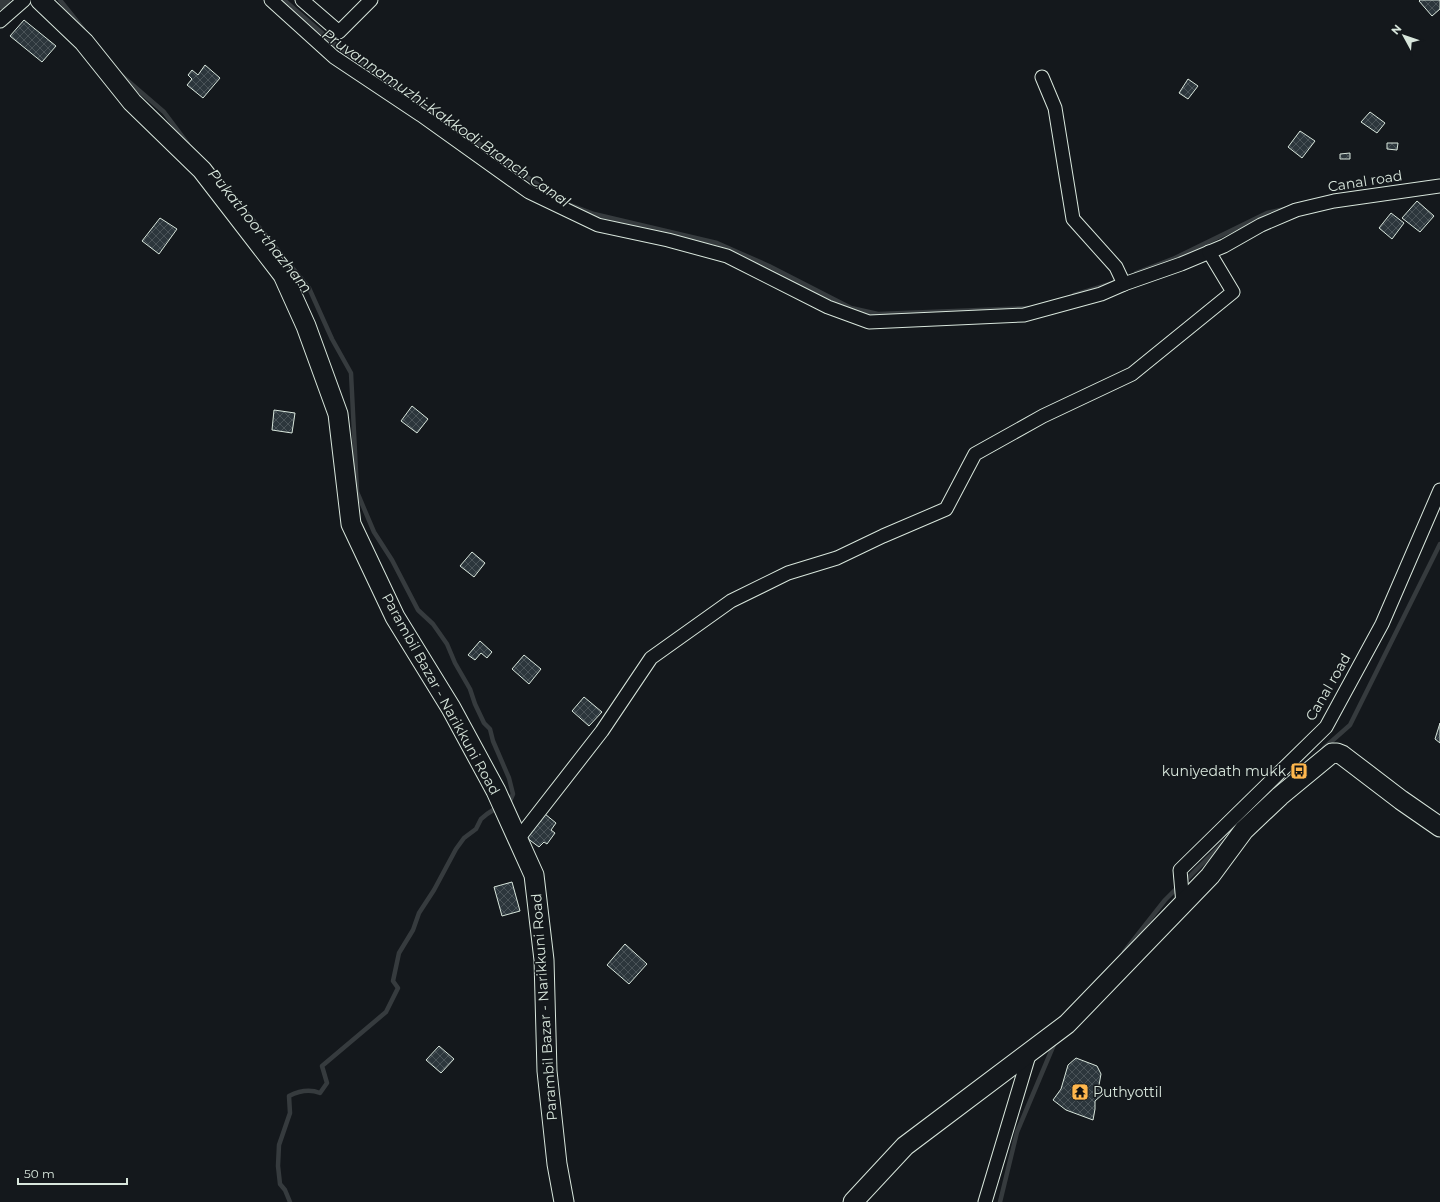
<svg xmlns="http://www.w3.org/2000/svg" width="1440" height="1202" viewBox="0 0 1440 1202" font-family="Montserrat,sans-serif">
	<defs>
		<pattern id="building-cross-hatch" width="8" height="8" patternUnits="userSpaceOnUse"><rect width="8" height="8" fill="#2c363c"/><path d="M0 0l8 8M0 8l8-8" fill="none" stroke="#4a5358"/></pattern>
	</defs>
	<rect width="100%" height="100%" fill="#14181c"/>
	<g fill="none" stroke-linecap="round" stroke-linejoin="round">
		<!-- stream -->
		<g stroke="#363b3e" stroke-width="4.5">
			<path d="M60,0L83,29"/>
			<path d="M284,0L336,45L565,203L594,214L717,243L769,266L851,308L878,314L1029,308"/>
			<path d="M121,75L164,112L188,144"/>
			<path d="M230,192L309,288L332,339L351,373L357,492L374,532L392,560L418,610L433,624L447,644L455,663L470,689L475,704L484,723L490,729L493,741L509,778L513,794L509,803"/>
			<path d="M1136,273L1175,258L1267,213L1285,209"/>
			<path d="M1074,295L1113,283"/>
			<path d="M1324,748L1350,725L1440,544"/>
			<path d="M1184,882L1227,839"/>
			<path d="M1124,952L1165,900L1178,887"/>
			<path d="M290,1202L285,1190L280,1184L278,1166L279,1145L290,1113L289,1096C299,1091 310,1089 320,1093L327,1083L322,1066L386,1012L398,988L393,981L399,953L413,930L419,913L434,890L456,849L464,838L476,829L481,819L487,814L498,807"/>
			<path d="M1000,1202L1017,1132L1055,1042"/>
		</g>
		<!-- canal -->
		<path stroke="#363b3e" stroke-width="15" d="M0,2L3,0"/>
	</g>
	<!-- building -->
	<g fill="url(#building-cross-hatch)" stroke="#d8e6dc">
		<path d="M1420,0H1440V9L1432,16L1419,1Z"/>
		<path d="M24,20L56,46L42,62L10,36Z"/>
		<path d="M205,65L220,78L203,98L187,85L192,79L188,75L192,70L198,75Z"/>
		<path d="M1188,79L1198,86L1188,99L1179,93Z"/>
		<path d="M1370,112L1385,123L1377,133L1361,122Z"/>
		<path d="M1300,131L1315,141L1302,158L1288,147Z"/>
		<path d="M1387,143H1398L1397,150L1387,149Z"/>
		<path d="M1350,153V159H1340V154Z"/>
		<path d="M1417,201L1434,216L1420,232L1402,218Z"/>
		<path d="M1391,213L1404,223L1392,239L1379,228Z"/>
		<path d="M160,218L177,229L159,254L142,241Z"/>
		<path d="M412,406L428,419L417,433L401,421Z"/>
		<path d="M274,410L295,413L292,433L272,430Z"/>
		<path d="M472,552L485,563L474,577L460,566Z"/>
		<path d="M480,641L492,652L487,658L481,653L475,660L468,655Z"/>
		<path d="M524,655L541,669L529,684L512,669Z"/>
		<path d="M584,697L602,712L589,726L572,711Z"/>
		<path d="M1440,723V743L1435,739Z"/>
		<path d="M545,814L556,823L551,830L555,833L547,844L544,842L539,847L527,838Z"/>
		<path d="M512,882L520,911L502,916L494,887Z"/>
		<path d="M625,944L647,964L629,984L607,965Z"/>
		<path d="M439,1046L454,1059L441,1073L426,1060Z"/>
		<path d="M1076,1058L1097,1066L1101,1074L1099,1085L1103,1094L1095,1101V1109L1093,1120L1066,1110L1053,1100L1061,1089L1068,1065Z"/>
	</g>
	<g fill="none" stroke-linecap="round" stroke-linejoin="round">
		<!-- street casing -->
		<g stroke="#d8e6dc" stroke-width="15">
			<g id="street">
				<path d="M271,0L334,57L421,115L529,192L598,225L668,240L727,256L828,307L869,322L1024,315L1101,294L1124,284L1181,264L1224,246L1261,225L1296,210L1334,201L1440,186"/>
				<path d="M302,0L339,32L371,0"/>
				<path d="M0,21L24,0"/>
				<path d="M1042,77L1055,108L1073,219L1116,267L1124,284"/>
				<path d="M518,839L602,731L651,658L731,601L788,573L837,558L883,536L946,509L975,454L1043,416L1132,374L1233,292L1209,252"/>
				<path d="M1183,904L1180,870L1326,727L1382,624L1440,490"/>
				<path d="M985,1202L1030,1052"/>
			</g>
		</g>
		<!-- secondary casing -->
		<g stroke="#d8e6dc" stroke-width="21">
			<g id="secondary">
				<path d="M40,0L84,42L132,102L202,170L283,275L306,326L338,414L351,524L395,617L451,708L496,791L534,875L544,960L547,1071L557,1164L564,1202"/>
				<path d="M853,1202L905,1146L1067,1024L1210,876L1244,830L1280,796L1332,753H1337L1342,755L1401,800L1440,827"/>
			</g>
		</g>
		<!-- street -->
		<use href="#street" stroke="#14181c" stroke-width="13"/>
		<!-- secondary -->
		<use href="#secondary" stroke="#14181c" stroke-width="19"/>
	</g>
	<!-- icons -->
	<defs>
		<g id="bus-square" transform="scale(0.9)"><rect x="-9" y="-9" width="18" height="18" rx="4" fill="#ffb74d" stroke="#14181c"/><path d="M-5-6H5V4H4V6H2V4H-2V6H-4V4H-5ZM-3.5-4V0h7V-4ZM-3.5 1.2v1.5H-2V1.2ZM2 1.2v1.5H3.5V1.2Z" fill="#111"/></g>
		<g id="temple-square" transform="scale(0.9)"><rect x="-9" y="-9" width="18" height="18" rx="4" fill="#ffb74d" stroke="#14181c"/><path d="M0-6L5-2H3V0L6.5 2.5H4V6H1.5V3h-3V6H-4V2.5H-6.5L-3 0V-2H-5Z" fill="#111"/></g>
	</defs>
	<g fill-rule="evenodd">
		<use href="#bus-square" x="1299" y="771"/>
		<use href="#temple-square" x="1080" y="1092"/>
	</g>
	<g text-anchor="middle" stroke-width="3" stroke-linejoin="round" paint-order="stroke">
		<!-- street labels -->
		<g font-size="14" fill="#d8e6dc" stroke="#14181c">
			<text transform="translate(1365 181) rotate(-9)" y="5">Canal road</text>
			<text transform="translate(1328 687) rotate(-60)" y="5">Canal road</text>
			<text transform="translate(441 694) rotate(61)" y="5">Parambil Bazar - Narikkuni Road</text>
			<text transform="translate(544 1007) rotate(-94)" y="5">Parambil Bazar - Narikkuni Road</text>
		</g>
		<!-- poi labels -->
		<g font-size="14" fill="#d8e6dc" stroke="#14181c" text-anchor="end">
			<text x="1286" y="776">kuniyedath mukk</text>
			<text x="1093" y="1097" text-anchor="start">Puthyottil</text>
		</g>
		<!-- water labels -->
		<g font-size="15" font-style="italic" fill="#d8e6dc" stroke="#14181c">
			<text transform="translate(446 118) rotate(35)" y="5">Pruvannamuzhi-Kakkodi Branch Canal</text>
			<text transform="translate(260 231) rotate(51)" y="5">Pukathoor thazham</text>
		</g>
	</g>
	<!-- north arrow -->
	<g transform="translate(1404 36) rotate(310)" stroke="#14181c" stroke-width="3" paint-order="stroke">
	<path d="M0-3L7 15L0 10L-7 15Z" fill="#d8e6dc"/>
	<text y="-6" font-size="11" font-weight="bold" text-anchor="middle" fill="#d8e6dc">N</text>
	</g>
	<!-- scale -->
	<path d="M18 1178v6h109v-6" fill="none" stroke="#d8e6dc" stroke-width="2"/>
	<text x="24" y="1178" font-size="12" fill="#d8e6dc" stroke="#14181c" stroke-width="3" paint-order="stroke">50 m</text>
</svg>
